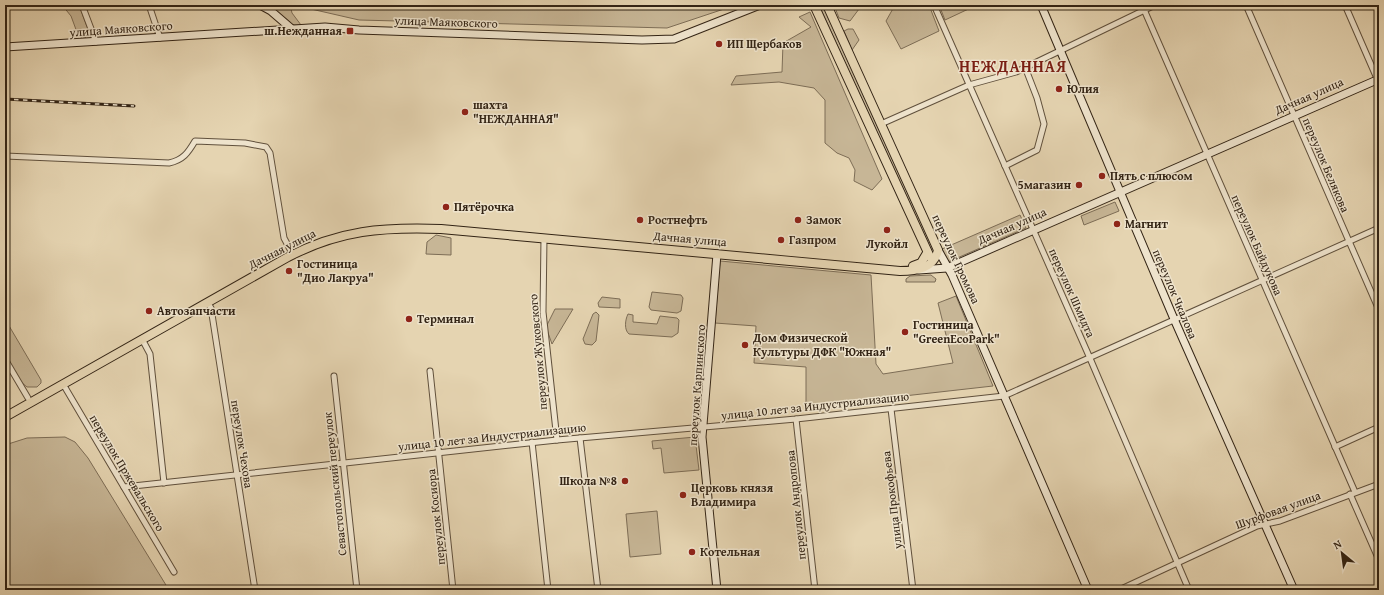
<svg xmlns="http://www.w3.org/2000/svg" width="1384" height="595" viewBox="0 0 1384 595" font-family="'Gentium Book Plus',serif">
	<rect width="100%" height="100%" fill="#e5d4b1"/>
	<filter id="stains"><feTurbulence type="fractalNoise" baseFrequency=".005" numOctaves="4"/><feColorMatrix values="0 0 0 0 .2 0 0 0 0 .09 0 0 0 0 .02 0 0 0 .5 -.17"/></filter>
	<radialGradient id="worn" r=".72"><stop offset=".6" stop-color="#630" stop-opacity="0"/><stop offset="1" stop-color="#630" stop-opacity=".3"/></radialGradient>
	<!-- green -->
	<g fill="#c7b696" stroke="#7d6d56">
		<path d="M62,5H79L89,32L85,38H82L78,35L71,16Z"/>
		<path d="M268,5H290L292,13L301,25H293Z"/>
		<path d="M308,5H736L667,28L359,20L311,9Z"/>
		<path d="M819,5H824L934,248L930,250Z"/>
		<path d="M834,5H856L859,9L850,21L839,18Z"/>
		<path d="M895,5H929L939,31L901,49L886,21Z"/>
		<path d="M939,5H977L945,20Z"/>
		<path d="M810,12L882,179L872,190L854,181L855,170L849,158L837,153L825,143V100L814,88L779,82L731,85L736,76L782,72L783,43L811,27L799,17Z"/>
		<path d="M848,29H853L859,40L852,50L844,31Z"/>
		<path d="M1115,202L1119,211L1084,225L1081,216Z"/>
		<path d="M1020,215L1026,228L948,262L942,249Z"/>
		<path d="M436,235L451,238V255L426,254L427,242Z"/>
		<path d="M720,261L871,275L876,364L883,374L953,363L938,303L956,296L993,386L806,407V367L754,363L756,326L715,323Z"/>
		<path d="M931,275L936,279L935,282H906V279L910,276Z"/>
		<path d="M652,292L681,295L683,298L681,311L677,313L651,310L649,307Z"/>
		<path d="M602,297L620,299V308L599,307L598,303Z"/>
		<path d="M555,309H573L552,344L546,327Z"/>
		<path d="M596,312L599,315L596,341L592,345L585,344L583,339L593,314Z"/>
		<path d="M628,314L633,315V322L657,324L660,316L677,318L679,320L678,333L672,337L629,334C624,330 625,320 628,314Z"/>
		<path d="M5,319L41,380V383L37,387H27L21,382L5,355Z"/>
		<path d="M65,437L75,442L88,458L169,590H5V445L27,438Z"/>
		<path d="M695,437L699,470L664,473L661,448L653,449L652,441Z"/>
		<path d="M657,511L661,554L630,557L626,514Z"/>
	</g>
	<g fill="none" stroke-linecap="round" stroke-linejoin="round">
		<!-- street casing -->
		<g stroke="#60503c" stroke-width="7">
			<g id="street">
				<path d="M82,5L96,42"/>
				<path d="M149,5L160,38"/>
				<path d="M934,5L1089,356L1189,590"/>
				<path d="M1142,5L1355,492"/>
				<path d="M1246,5L1379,310"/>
				<path d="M1345,5L1379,83"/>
				<path d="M881,124L969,85L1016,72L1155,5"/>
				<path d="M5,156L169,163C183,160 188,153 195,141L245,143L266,147L270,153L284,238L291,251"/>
				<path d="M1005,166L1037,150L1044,124L1037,98L1025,67"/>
				<path d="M544,238L543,312L557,440"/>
				<path d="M208,303L211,308L255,590"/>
				<path d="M142,339L150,354L164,483"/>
				<path d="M5,359L28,398"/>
				<path d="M430,371L453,590"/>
				<path d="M334,376L357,590"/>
				<path d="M63,384L174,572"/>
				<path d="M891,409L913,590"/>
				<path d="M796,419L815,590"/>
				<path d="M580,438L598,590"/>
				<path d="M532,442L548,590"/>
				<path d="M1335,447L1379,427"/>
				<path d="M124,487L557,440L796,419L1004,396L1379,228"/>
				<path d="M1350,494L1379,560"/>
				<path d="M1119,590L1257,526L1280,521L1379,484"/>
			</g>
		</g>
		<!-- secondary casing -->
		<g stroke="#332415" stroke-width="9">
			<g id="secondary">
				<path d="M260,5L271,11L293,30"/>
				<path d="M1041,5L1174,319L1294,590"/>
				<path d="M5,47L325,27L359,30L642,40L674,39L760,5"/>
				<path d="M938,250L952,275L1088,590"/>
				<path d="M919,270L947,268L1379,79"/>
				<path d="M717,590L702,437L717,254"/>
			</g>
		</g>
		<!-- primary casing -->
		<g stroke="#332415" stroke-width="10">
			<g id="primary">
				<path d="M814,5L930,257"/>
				<path d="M913,266L921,263L927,253"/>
				<path d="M5,417L288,257C340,230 382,227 441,229L900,271C916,271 934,269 938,250L827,5"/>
			</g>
		</g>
		<!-- street -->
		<use href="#street" stroke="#eee3cc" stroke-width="5"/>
		<!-- secondary -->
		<use href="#secondary" stroke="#eee3cc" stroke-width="7"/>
		<!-- primary -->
		<use href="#primary" stroke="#e5d4b1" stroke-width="8"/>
		<!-- rail casing -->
		<g stroke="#332415" stroke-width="3">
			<path id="rail" d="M5,99L134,106"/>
		</g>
		<!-- rail -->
		<use href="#rail" stroke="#eee3cc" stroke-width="1.5" stroke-dasharray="4.5" stroke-linecap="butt"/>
	</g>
	<!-- markers -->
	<g fill="#8f2418" stroke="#eee3cc" stroke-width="1.5">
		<rect x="346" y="27" width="8" height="8" rx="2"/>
		<circle cx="719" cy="44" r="4"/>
		<circle cx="1059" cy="89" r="4"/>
		<circle cx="465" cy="112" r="4"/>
		<circle cx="1102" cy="176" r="4"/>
		<circle cx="1079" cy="185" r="4"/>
		<circle cx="446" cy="207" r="4"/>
		<circle cx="640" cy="220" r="4"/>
		<circle cx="798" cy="220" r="4"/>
		<circle cx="1117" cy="224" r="4"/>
		<circle cx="887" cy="230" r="4"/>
		<circle cx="781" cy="240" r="4"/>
		<circle cx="289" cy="271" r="4"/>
		<circle cx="149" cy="311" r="4"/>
		<circle cx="409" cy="319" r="4"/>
		<circle cx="905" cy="332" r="4"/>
		<circle cx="745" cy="345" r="4"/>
		<circle cx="625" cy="481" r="4"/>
		<circle cx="683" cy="495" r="4"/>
		<circle cx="692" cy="552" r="4"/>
	</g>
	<g text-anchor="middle" stroke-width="3" stroke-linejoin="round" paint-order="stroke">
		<!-- street labels -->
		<g font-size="12" fill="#332415" stroke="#eee3cc">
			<text transform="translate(446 22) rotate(2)" y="4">улица Маяковского</text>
			<text transform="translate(121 29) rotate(-4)" y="4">улица Маяковского</text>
			<text transform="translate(1309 96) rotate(-24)" y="4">Дачная улица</text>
			<text transform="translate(1326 165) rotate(67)" y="4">переулок Белякова</text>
			<text transform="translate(1012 226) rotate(-24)" y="4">Дачная улица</text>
			<text transform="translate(690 239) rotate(5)" y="4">Дачная улица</text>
			<text transform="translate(1257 245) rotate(66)" y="4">переулок Байдукова</text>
			<text transform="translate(282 249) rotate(-27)" y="4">Дачная улица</text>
			<text transform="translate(956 259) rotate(65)" y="4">переулок Громова</text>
			<text transform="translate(1072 293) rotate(66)" y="4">переулок Шмидта</text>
			<text transform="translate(1175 294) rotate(67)" y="4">переулок Чкалова</text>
			<text transform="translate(538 352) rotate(-95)" y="4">переулок Жуковского</text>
			<text transform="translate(697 385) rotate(-86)" y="4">переулок Карпинского</text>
			<text transform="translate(815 406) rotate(-6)" y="4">улица 10 лет за Индустриализацию</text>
			<text transform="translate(492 437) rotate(-6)" y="4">улица 10 лет за Индустриализацию</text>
			<text transform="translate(242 444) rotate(81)" y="4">переулок Чехова</text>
			<text transform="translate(127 473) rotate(59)" y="4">переулок Пржевальского</text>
			<text transform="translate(335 484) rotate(-96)" y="4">Севастопольский переулок</text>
			<text transform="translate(892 500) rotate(-97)" y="4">улица Прокофьева</text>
			<text transform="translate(796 505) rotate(-96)" y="4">переулок Андропова</text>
			<text transform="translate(1278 510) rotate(-20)" y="4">Шурфовая улица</text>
			<text transform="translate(436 517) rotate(-96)" y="4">переулок Косиора</text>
		</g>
		<!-- poi labels -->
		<g font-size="12" font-weight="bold" fill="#332415" stroke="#eee3cc" text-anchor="start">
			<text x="342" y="35" text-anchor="end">ш.Нежданная</text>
			<text x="727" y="48">ИП Щербаков</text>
			<text x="1067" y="93">Юлия</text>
			<text x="473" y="109">шахта<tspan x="473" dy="14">"НЕЖДАННАЯ"</tspan></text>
			<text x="1110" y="180">Пять с плюсом</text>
			<text x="1071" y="189" text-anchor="end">5магазин</text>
			<text x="454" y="211">Пятёрочка</text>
			<text x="648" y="224">Ростнефть</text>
			<text x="806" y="224">Замок</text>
			<text x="1125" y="228">Магнит</text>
			<text x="789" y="244">Газпром</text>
			<text x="887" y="248" text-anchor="middle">Лукойл</text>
			<text x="297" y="268">Гостиница<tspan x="297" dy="14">"Дио Лакруа"</tspan></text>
			<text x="157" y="315">Автозапчасти</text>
			<text x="417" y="323">Терминал</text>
			<text x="913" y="329">Гостиница<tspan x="913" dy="14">"GreenEcoPark"</tspan></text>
			<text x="753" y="342">Дом Физической<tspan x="753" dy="14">Культуры ДФК "Южная"</tspan></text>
			<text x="617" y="485" text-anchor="end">Школа №8</text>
			<text x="691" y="492">Церковь князя<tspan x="691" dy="14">Владимира</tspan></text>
			<text x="700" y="556">Котельная</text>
		</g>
		<!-- district labels -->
		<g font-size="16" font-weight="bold" letter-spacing="1" fill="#7a1f14" stroke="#eee3cc">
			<text x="1013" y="72">НЕЖДАННАЯ</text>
		</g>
	</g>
	<!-- margin -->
	<rect width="1384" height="595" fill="none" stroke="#e5d4b1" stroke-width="20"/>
	<rect x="6" y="6" width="1372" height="583" fill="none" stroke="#332415" stroke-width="2"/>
	<rect x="10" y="10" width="1364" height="575" fill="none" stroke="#332415"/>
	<!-- north arrow -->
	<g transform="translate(1342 553) rotate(331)" stroke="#eee3cc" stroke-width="3" paint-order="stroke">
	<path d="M0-3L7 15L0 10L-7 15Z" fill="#332415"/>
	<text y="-6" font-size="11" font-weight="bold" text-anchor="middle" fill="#332415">N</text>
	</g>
	<rect width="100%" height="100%" filter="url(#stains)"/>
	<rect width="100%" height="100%" fill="url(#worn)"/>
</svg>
